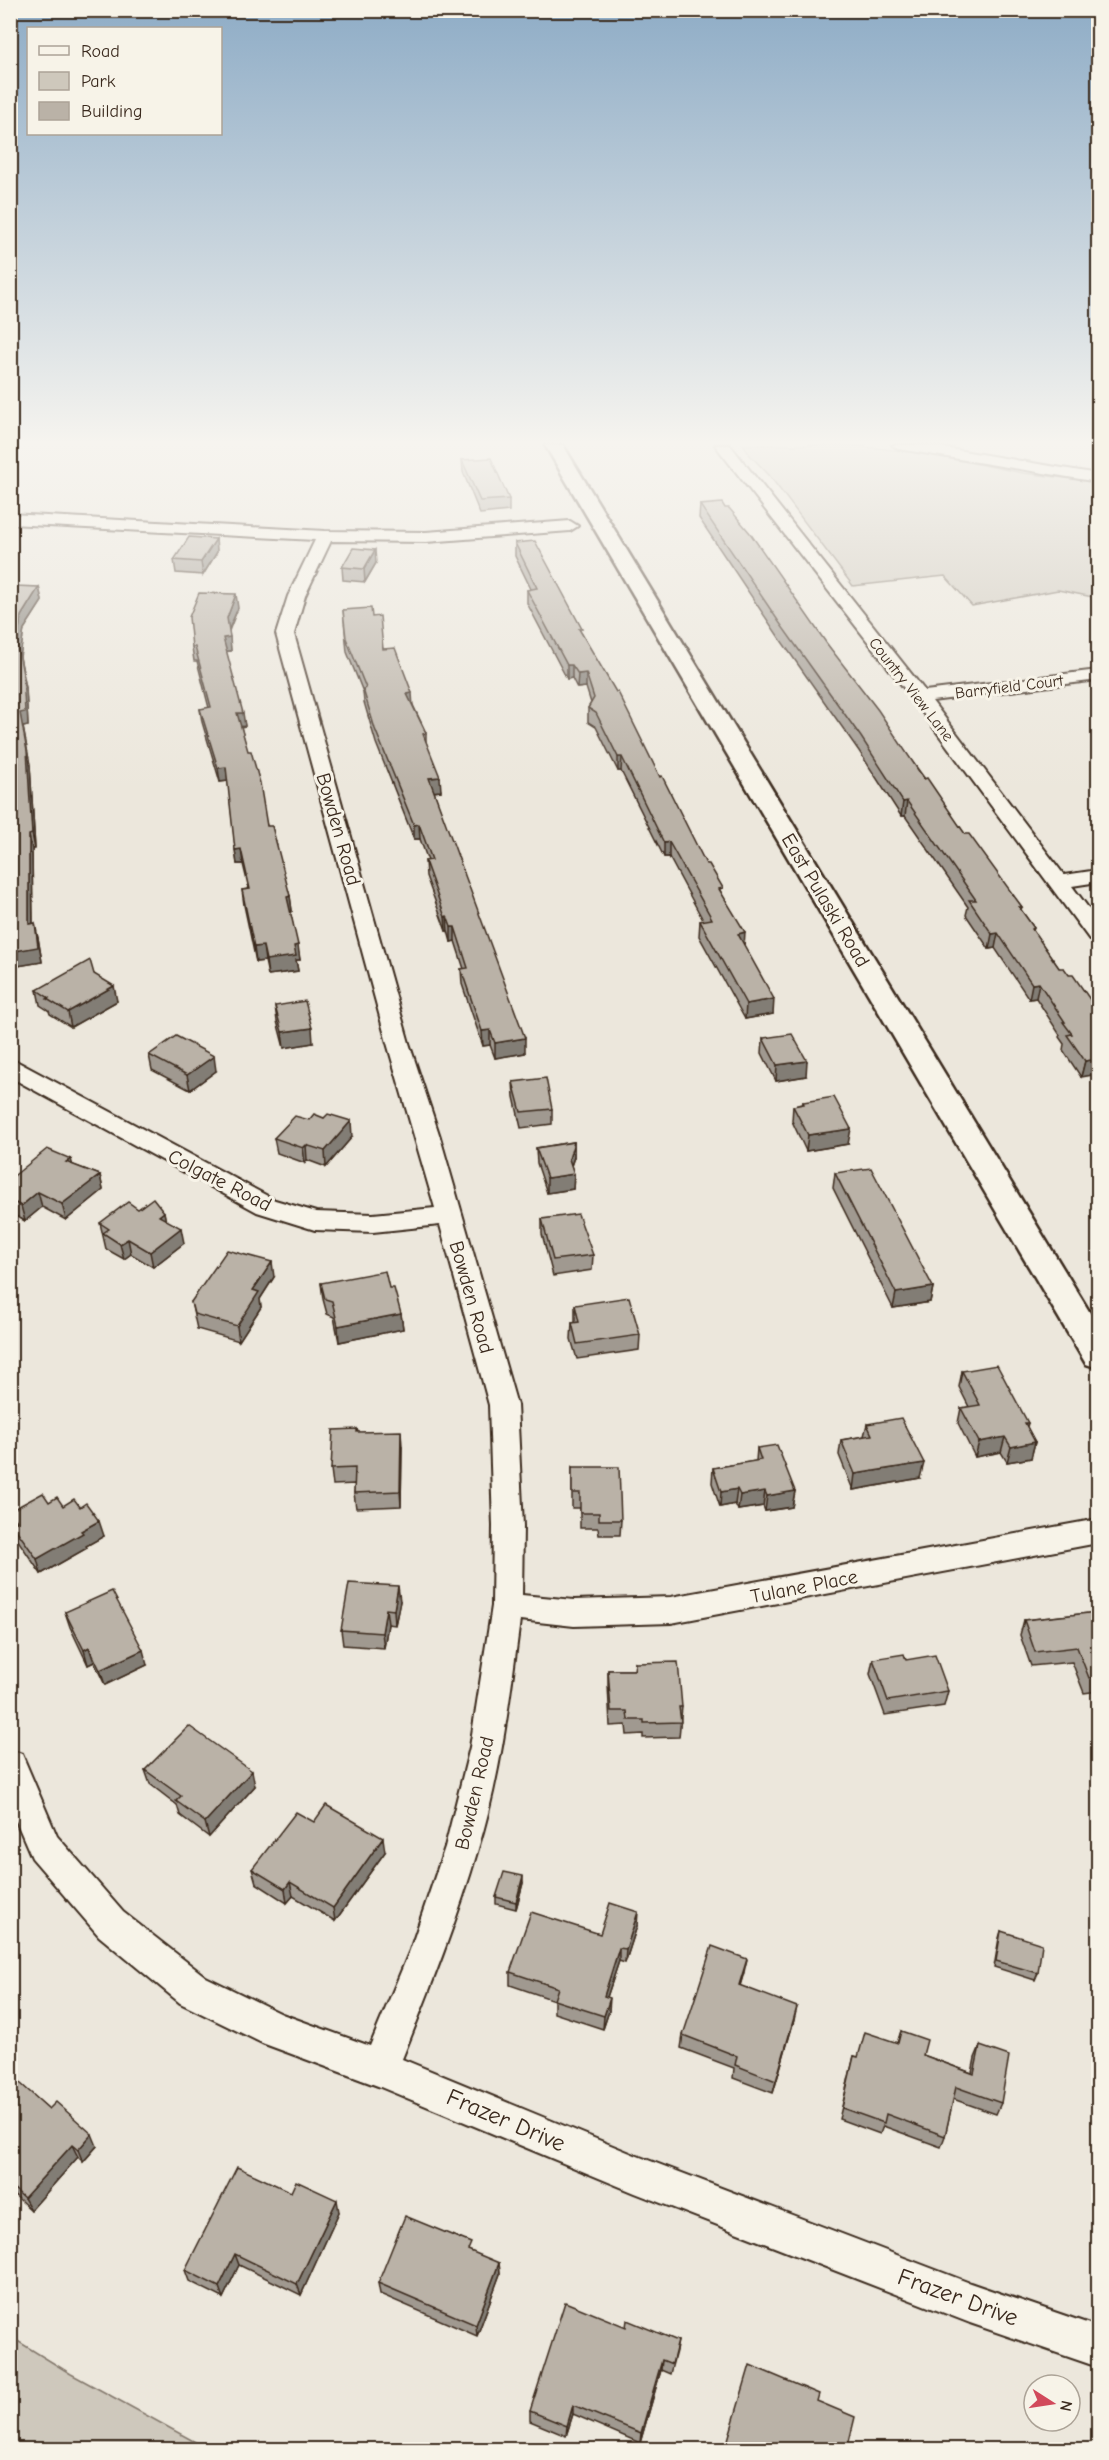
<svg xmlns="http://www.w3.org/2000/svg" width="1109" height="2460" viewBox="0 0 1109 2460" font-family="'Comic Neue',sans-serif">
	<rect width="100%" height="100%" fill="#ece7dc"/>
	<filter id="ink" filterUnits="userSpaceOnUse"><feTurbulence type="fractalNoise" baseFrequency=".0167" numOctaves="2"/><feDisplacementMap in="SourceGraphic" scale="12" xChannelSelector="R" yChannelSelector="G"/><feConvolveMatrix kernelMatrix="1 2 1 2 8 2 1 2 1" color-interpolation-filters="sRGB"/></filter>
	<g filter="url(#ink)">
		<!-- green -->
		<g fill="#cec8bc" stroke="#84796d" stroke-width="1.5">
			<path d="M744,445H849L928,454L1023,473L1098,482V598L1058,590L972,606L945,576L853,586L769,475L749,454Z"/>
			<path d="M11,2337L71,2374L208,2449H11Z"/>
		</g>
		<g fill="none" stroke-linecap="round" stroke-linejoin="round">
			<!-- minor casing -->
			<g stroke="#3b2a1e" stroke-width="4">
				<g id="minor">
					<path d="M715,445H730L925,691L1098,670V680L932,701L1064,875L1098,870V882L1072,886L1098,921V941L1090,940L914,701Z"/>
					<path d="M892,445H927L1098,474V482L899,449Z"/>
					<path d="M10,514L325,531L426,532L570,521L578,526L570,531L426,542L331,541L305,596L294,634L409,1043L440,1137L517,1405L523,1526L522,1595L574,1600L671,1597L1098,1519V1543L671,1623L574,1626L520,1620C510,1697 501,1775 478,1849C457,1921 430,1989 402,2059L635,2155L970,2283L1098,2327V2367L970,2323L635,2193L378,2086L262,2043L180,2003L99,1936L32,1858L10,1807V1750L22,1754L57,1836L123,1912L206,1977L282,2014L370,2046L410,1950L445,1847L470,1747L492,1606L493,1526L489,1405L440,1225L373,1232L315,1230L257,1212L10,1077V1060L18,1062L275,1200L316,1212L373,1214L435,1208L387,1043L276,634L288,596L315,540L10,524Z"/>
				</g>
			</g>
			<!-- secondary casing -->
			<g stroke="#3b2a1e" stroke-width="5">
				<path id="secondary" d="M545,445H563L1098,1326V1368L1086,1364Z"/>
			</g>
			<!-- minor -->
			<use href="#minor" fill="#f7f3e8" fill-rule="evenodd"/>
			<!-- secondary -->
			<use href="#secondary" fill="#f7f3e8" fill-rule="evenodd"/>
		</g>
		<!-- wall -->
		<g fill="#a09990" stroke="#3b2a1e" stroke-width="1.5">
			<path d="M462,460L509,499V511L480,514L463,472Z"/>
			<path d="M700,505L827,644L965,834L1022,907L1021,910L1034,928L1033,931L1059,968L1069,975L1098,1011L1081,1077L1063,1050L1064,1044L1059,1037L1060,1035L1036,998L1029,999L995,948L989,949L966,915L968,907L905,816H901L859,751L778,636L699,518Z"/>
			<path d="M216,539L217,552L203,575L176,573L174,560Z"/>
			<path d="M515,543L582,634L722,894L773,1014L745,1019L699,936L700,921L703,920L669,857H664L621,771H618L596,727L588,722V708L591,703L586,687L577,688L572,678L567,679L527,603V590L531,589L515,556Z"/>
			<path d="M376,563L365,582L343,580L342,567Z"/>
			<path d="M39,587L42,601L24,629L20,657L26,688L28,726L23,727L30,765L35,849H32L33,924L38,938L42,962L12,967L10,963V593Z"/>
			<path d="M238,608L229,631L231,651H226L245,726L241,727L267,826L290,896L292,911H290L300,960H296L298,971L268,975L265,961L256,962L244,905L242,890L249,889L243,864H237L228,781L220,782L202,722L200,709L209,708L197,661H194L192,647Z"/>
			<path d="M343,610L372,617L383,649L413,705L426,733V742L441,791L434,792L525,1053L495,1058L490,1045L483,1046L462,984L461,969H464L455,941L451,942L448,931H446L426,876L425,861H428L420,839H414L376,743L364,702L363,692L347,652Z"/>
			<path d="M94,974L117,1001L71,1027L50,1014L49,1011L40,1005L37,990Z"/>
			<path d="M275,1006L313,1043L284,1048L277,1021Z"/>
			<path d="M763,1038L806,1076L776,1081L762,1053Z"/>
			<path d="M149,1055L216,1071L190,1090L152,1070Z"/>
			<path d="M513,1082L552,1109V1124L521,1128L514,1097Z"/>
			<path d="M803,1102L848,1144L806,1151L792,1121L793,1106L803,1104Z"/>
			<path d="M352,1137L326,1167L307,1160L305,1163L277,1153L274,1138Z"/>
			<path d="M574,1142V1157L571,1166L574,1174L573,1189L547,1193L537,1163L536,1148Z"/>
			<path d="M73,1165L100,1175L103,1190L66,1220L42,1207L25,1221L10,1213V1179Z"/>
			<path d="M835,1173L933,1287L930,1302L893,1308L833,1188Z"/>
			<path d="M138,1209L164,1212L165,1219L184,1243L153,1267L131,1254L124,1259L106,1249L100,1223Z"/>
			<path d="M542,1219L593,1255L592,1270L553,1276L542,1234Z"/>
			<path d="M274,1277L260,1299L261,1307L239,1341L197,1329L191,1302Z"/>
			<path d="M321,1283L389,1288L401,1314L403,1329L339,1342L334,1317L327,1314L323,1299Z"/>
			<path d="M575,1305L640,1335L639,1350L577,1359L571,1339L572,1323H575Z"/>
			<path d="M962,1371L1028,1423L1027,1427L1035,1442L1031,1458L1007,1462L1001,1452L975,1457L958,1423L961,1408L969,1407L959,1387Z"/>
			<path d="M867,1424L920,1478L853,1490L839,1455L841,1440L864,1436Z"/>
			<path d="M357,1429L358,1432L402,1446L401,1506L356,1508L354,1493L355,1484L333,1485L331,1469Z"/>
			<path d="M757,1448L795,1491L792,1507L765,1511L763,1506L738,1510L735,1504L720,1507L712,1483L713,1468L756,1461Z"/>
			<path d="M572,1467L621,1520L620,1535H599L598,1528H580V1508H572Z"/>
			<path d="M49,1502L63,1506L80,1507L104,1536L86,1546L87,1548L41,1574L17,1539L12,1524L14,1523L10,1514V1511Z"/>
			<path d="M400,1601L395,1625L388,1624L384,1648L343,1645L341,1630Z"/>
			<path d="M65,1612L147,1665L105,1685L94,1662L88,1665L70,1627Z"/>
			<path d="M1098,1612V1691L1084,1693L1072,1662L1031,1666L1020,1635L1024,1620Z"/>
			<path d="M873,1659L906,1660L948,1691L944,1706L885,1715L870,1674Z"/>
			<path d="M635,1663L682,1707L679,1737L643,1738V1734L627,1735L626,1725L610,1726L608,1685V1670H634Z"/>
			<path d="M145,1770L255,1786L209,1837L180,1815L177,1805L150,1784Z"/>
			<path d="M385,1852L335,1921L293,1896L287,1903L256,1883L252,1869Z"/>
			<path d="M523,1883L516,1909L496,1904V1897Z"/>
			<path d="M637,1926L625,1963L619,1961L607,1997L609,2011L603,2029L554,2013V2000L510,1985V1972L600,1934Z"/>
			<path d="M1001,1931L1038,1973L1035,1980L994,1967L999,1938Z"/>
			<path d="M744,1972L740,1986L794,2020L773,2093L733,2078L734,2068L681,2048L683,2035Z"/>
			<path d="M901,2031L923,2055L972,2073L975,2058L980,2046L1001,2103L996,2114L953,2099L945,2136L941,2147L883,2126L880,2134L839,2119L854,2056L858,2057L897,2043Z"/>
			<path d="M10,2076L49,2109L97,2146L83,2162L78,2157L31,2210L10,2191Z"/>
			<path d="M291,2192L339,2212L301,2295L239,2265L223,2298L189,2281L185,2270Z"/>
			<path d="M499,2263L500,2274L477,2336L380,2294L378,2283Z"/>
			<path d="M626,2327L678,2341L676,2351L670,2374L661,2370L640,2443L573,2414L566,2436L530,2421V2411Z"/>
		</g>
		<!-- shaded-wall -->
		<g fill="#827d75" stroke="#3b2a1e" stroke-width="1.5">
			<path d="M216,539L217,552L203,575L201,562Z"/>
			<path d="M375,550L376,563L365,582L364,569Z"/>
			<path d="M39,587L42,601L24,629L20,657L26,688L28,726L23,727L30,765L35,849L32,834L20,713L17,644L21,616Z"/>
			<path d="M236,594L238,608L228,631L227,618Z"/>
			<path d="M230,637L231,651H224L223,638Z"/>
			<path d="M567,665H572V678L567,679Z"/>
			<path d="M586,673V687L577,688L578,674Z"/>
			<path d="M412,693L413,707L407,694Z"/>
			<path d="M237,713H243L245,726L238,727Z"/>
			<path d="M618,757H622L621,771H618Z"/>
			<path d="M226,767L228,781L220,782L218,768Z"/>
			<path d="M440,777L441,791L430,792L429,778Z"/>
			<path d="M907,801L905,816H901L903,802Z"/>
			<path d="M419,824L420,839H414V825Z"/>
			<path d="M29,835L32,849L33,939L29,924Z"/>
			<path d="M669,842V857H664V843Z"/>
			<path d="M241,849L243,864H237L235,850Z"/>
			<path d="M290,896L292,911L289,912L287,897Z"/>
			<path d="M447,916L448,931H446L445,917Z"/>
			<path d="M35,923L38,938L42,962L12,967L10,963V952Z"/>
			<path d="M451,927H455V941L451,942Z"/>
			<path d="M745,932L744,947L738,934Z"/>
			<path d="M998,933L995,948L989,949L992,934Z"/>
			<path d="M298,945L300,960H296L298,971L268,975L266,960L294,946Z"/>
			<path d="M263,946L265,961L256,962L254,947Z"/>
			<path d="M1039,983L1036,998L1029,999L1032,984Z"/>
			<path d="M114,986L117,1001L71,1027L68,1012Z"/>
			<path d="M774,999L773,1014L745,1019L746,1004Z"/>
			<path d="M312,1028L313,1043L284,1048L282,1032Z"/>
			<path d="M490,1030V1045L483,1046L482,1031Z"/>
			<path d="M525,1038V1053L495,1058V1043Z"/>
			<path d="M214,1056L216,1071L190,1090L187,1075Z"/>
			<path d="M1098,1059V1074L1081,1077L1085,1061Z"/>
			<path d="M807,1061L806,1076L776,1081L777,1065Z"/>
			<path d="M351,1121L352,1137L326,1167L325,1151Z"/>
			<path d="M851,1129L848,1144L806,1151L808,1135Z"/>
			<path d="M574,1142V1157L568,1174L569,1159Z"/>
			<path d="M306,1145L307,1160L305,1163L303,1148Z"/>
			<path d="M71,1159L75,1174L66,1162Z"/>
			<path d="M574,1174L573,1189L547,1193V1178Z"/>
			<path d="M100,1175L103,1190L66,1220L62,1204Z"/>
			<path d="M38,1192L42,1207L25,1221L21,1206Z"/>
			<path d="M164,1212L167,1227L159,1216Z"/>
			<path d="M181,1228L184,1243L153,1267L150,1252Z"/>
			<path d="M128,1239L131,1254L124,1259L120,1244Z"/>
			<path d="M272,1262L274,1277L260,1299L261,1307L239,1341L237,1326L253,1290Z"/>
			<path d="M933,1287L930,1302L893,1308L896,1293Z"/>
			<path d="M401,1314L403,1329L339,1342L338,1326Z"/>
			<path d="M13,1426L18,1441L10,1448V1428Z"/>
			<path d="M401,1431L402,1446L401,1506L400,1491Z"/>
			<path d="M1005,1437L1001,1452L975,1457L979,1442Z"/>
			<path d="M1035,1442L1031,1458L1007,1462L1011,1447Z"/>
			<path d="M924,1463L920,1478L853,1490L855,1474Z"/>
			<path d="M737,1489L735,1504L720,1507L721,1492Z"/>
			<path d="M765,1491L763,1506L738,1510L740,1495Z"/>
			<path d="M795,1491L792,1507L765,1511L767,1496Z"/>
			<path d="M99,1521L104,1536L86,1546L87,1548L41,1574L37,1559L81,1531Z"/>
			<path d="M398,1586L400,1601L395,1625L394,1610Z"/>
			<path d="M386,1609L388,1624L384,1648L382,1633Z"/>
			<path d="M89,1647L94,1662L88,1665L84,1650Z"/>
			<path d="M143,1650L147,1665L105,1685L100,1670Z"/>
			<path d="M252,1771L255,1786L209,1837L205,1822Z"/>
			<path d="M383,1838L385,1852L335,1921L333,1908Z"/>
			<path d="M523,1876V1883L516,1909V1902Z"/>
			<path d="M290,1882L293,1896L287,1903L285,1889Z"/>
			<path d="M638,1912L637,1926L625,1963L626,1949Z"/>
			<path d="M619,1948V1961L603,2009L604,1996Z"/>
			<path d="M747,1959L744,1972L736,1998L739,1985Z"/>
			<path d="M610,1998L609,2011L603,2029L604,2016Z"/>
			<path d="M797,2007L794,2020L773,2093L776,2081Z"/>
			<path d="M92,2134L97,2146L83,2162L78,2150Z"/>
			<path d="M72,2145L78,2157L31,2210L24,2198Z"/>
			<path d="M337,2200L339,2212L301,2295L297,2284Z"/>
			<path d="M235,2254L239,2265L223,2298L219,2287Z"/>
			<path d="M499,2263L500,2274L477,2336L476,2325Z"/>
			<path d="M662,2360L661,2370L640,2443L641,2433Z"/>
			<path d="M573,2405V2414L566,2436L567,2426Z"/>
		</g>
		<!-- building -->
		<g fill="#bab2a7" stroke="#3b2a1e" stroke-width="1.5">
			<path d="M491,458L509,499L480,501L462,460Z"/>
			<path d="M722,503L725,508H729L750,533L827,644L878,710L924,779L927,778L965,834H969L1022,907H1019L1034,928L1032,929L1059,968H1064L1069,975H1073L1098,1011V1059L1085,1061L1067,1035L1072,1034L1063,1022H1065L1039,983L1032,984L998,933L992,934L969,900H976L907,801L903,802L861,737L779,622L700,505Z"/>
			<path d="M189,537L216,539L201,562L174,560Z"/>
			<path d="M535,541L582,629H579L616,692H618L660,777L662,776L706,864H709L723,888L719,889L745,932L738,934L774,999L746,1004L700,921L712,919L669,842L664,843L622,757H618L596,713L588,708L594,698L586,673L578,674L572,665H567L527,590L537,588L515,543Z"/>
			<path d="M353,548L375,550L364,569L342,567Z"/>
			<path d="M15,586L39,587L21,616L17,644L23,674L25,712L20,713L27,751L32,834L29,835V924L35,923L38,947L10,952V593Z"/>
			<path d="M199,593L236,594L227,618L230,637L223,638L243,713H237L248,751H251L260,783L267,826H272L290,896L287,897L298,945L294,946L296,956L266,960L263,946L254,947L242,890L250,889L241,849L235,850L226,767L218,768L200,709L211,707L195,647H192L189,617Z"/>
			<path d="M371,608L372,617L380,616L383,649L395,648L412,693L407,694L426,733L423,734L440,777L429,778L525,1038L495,1043L490,1030L482,1031L461,969L468,968L455,927H451L447,916L445,917L425,861L432,860L419,824L414,825L375,729L363,689L366,688L346,638L343,610Z"/>
			<path d="M90,960L94,974L114,986L68,1012L47,999L49,998L37,990Z"/>
			<path d="M305,1001L312,1028L282,1032L275,1006Z"/>
			<path d="M792,1034L807,1061L777,1065L763,1038Z"/>
			<path d="M176,1036L214,1056L187,1075L149,1055Z"/>
			<path d="M546,1078L552,1109L521,1112L513,1082Z"/>
			<path d="M834,1097L851,1129L808,1135L793,1106L804,1104L803,1102Z"/>
			<path d="M314,1114L324,1118L328,1114L351,1121L325,1151L306,1145L303,1148L274,1138L295,1116L309,1120Z"/>
			<path d="M574,1142L569,1159L574,1174L547,1178L536,1148Z"/>
			<path d="M47,1149L71,1159L66,1162L100,1175L62,1204L38,1192L21,1206L10,1200V1179Z"/>
			<path d="M871,1168L933,1287L896,1293L835,1173Z"/>
			<path d="M153,1198L164,1212L159,1216L181,1228L150,1252L128,1239L120,1244L103,1233L109,1229L100,1223L128,1202L138,1209Z"/>
			<path d="M578,1214L593,1255L553,1260L542,1219Z"/>
			<path d="M227,1250L272,1262L253,1290L259,1292L237,1326L194,1314L191,1302Z"/>
			<path d="M385,1271L389,1288H394L401,1314L338,1326L332,1301L325,1299L321,1283Z"/>
			<path d="M629,1297L640,1335L577,1344L572,1323L579,1322L575,1305Z"/>
			<path d="M997,1365L1028,1423H1025L1035,1442L1011,1447L1005,1437L979,1442L961,1408L980,1405L962,1371Z"/>
			<path d="M901,1418L924,1463L855,1474L841,1440L872,1435L867,1424Z"/>
			<path d="M357,1429V1432L401,1431L400,1491L354,1493L355,1468L331,1469L333,1430Z"/>
			<path d="M777,1445L795,1491L767,1496L765,1491L740,1495L737,1489L721,1492L713,1468L761,1460L757,1448Z"/>
			<path d="M572,1467H619L621,1520H599V1513H580V1493H572Z"/>
			<path d="M43,1493L49,1502L57,1497L63,1506L74,1499L80,1507L86,1503L99,1521L81,1531L83,1533L37,1559L12,1524L17,1521L10,1512V1511Z"/>
			<path d="M349,1583L398,1586L394,1610L386,1609L382,1633L341,1630Z"/>
			<path d="M112,1591L143,1650L100,1670L89,1647L84,1650L65,1612Z"/>
			<path d="M1098,1612V1677L1089,1678L1077,1647L1035,1652L1024,1620Z"/>
			<path d="M904,1654L906,1660L935,1655L948,1691L888,1701L873,1659Z"/>
			<path d="M678,1662L682,1707H679L681,1722L644,1723V1720H628L627,1711H611L608,1670H635V1663Z"/>
			<path d="M189,1726L252,1771L205,1822L176,1801L181,1796L145,1770Z"/>
			<path d="M326,1805L383,1838L333,1908L290,1882L285,1889L252,1869L296,1812L314,1822Z"/>
			<path d="M504,1872L523,1876L516,1902L496,1897Z"/>
			<path d="M610,1903L638,1912L626,1949L619,1948L604,1996L610,1998L604,2016L554,2000L558,1988L510,1972L531,1912L600,1934Z"/>
			<path d="M1001,1931L1042,1944L1038,1973L996,1961Z"/>
			<path d="M712,1946L747,1959L739,1985L797,2007L776,2081L735,2065L737,2056L683,2035Z"/>
			<path d="M901,2031L927,2040L923,2055L974,2074L980,2046L1009,2056L1001,2103L956,2087L945,2136L886,2114L884,2123L842,2108L854,2056L858,2057L865,2032L898,2043Z"/>
			<path d="M11,2075L49,2109L56,2102L92,2134L78,2150L72,2145L24,2198L10,2185V2076Z"/>
			<path d="M237,2167L291,2192L296,2181L337,2200L297,2284L235,2254L219,2287L185,2270Z"/>
			<path d="M405,2216L471,2243L468,2250L499,2263L476,2325L378,2283Z"/>
			<path d="M565,2302L626,2327L627,2320L678,2341L672,2364L662,2360L641,2433L573,2405L567,2426L530,2411Z"/>
			<path d="M750,2365L819,2394L817,2401L855,2417L847,2450H725Z"/>
		</g>
	</g>
	<!-- sky -->
	<linearGradient id="sky" x2="0" y2="1"><stop stop-color="#8eacc6"/><stop offset="0.56" stop-color="#f6f4ef"/><stop offset="1" stop-color="#f6f4ef" stop-opacity="0"/></linearGradient>
	<rect width="1109" height="790" fill="url(#sky)"/>
	<g text-anchor="middle" stroke-width="6" stroke-linejoin="round" paint-order="stroke">
		<!-- far-street labels -->
		<g font-size="16" fill="#3b2a1e" stroke="#f7f3e8">
			<text transform="translate(1009 686) rotate(-7)" y="6">Barryfield Court</text>
			<text transform="translate(912 689) rotate(52)" y="6">Country View Lane</text>
		</g>
		<!-- street labels -->
		<g font-size="20" fill="#3b2a1e" stroke="#f7f3e8">
			<text transform="translate(339 829) rotate(74)" y="7">Bowden Road</text>
			<text transform="translate(826 900) rotate(59)" y="7">East Pulaski Road</text>
			<text transform="translate(220 1180) rotate(27)" y="7">Colgate Road</text>
			<text transform="translate(472 1297) rotate(74)" y="7">Bowden Road</text>
			<text transform="translate(804 1586) rotate(-11)" y="7">Tulane Place</text>
			<text transform="translate(474 1793) rotate(-77)" y="7">Bowden Road</text>
		</g>
		<!-- near-street labels -->
		<g font-size="24" fill="#3b2a1e" stroke="#f7f3e8">
			<text transform="translate(506 2120) rotate(23)" y="8">Frazer Drive</text>
			<text transform="translate(958 2297) rotate(20)" y="8">Frazer Drive</text>
		</g>
	</g>
	<!-- margin -->
	<rect width="1109" height="2460" fill="none" stroke="#f7f3e8" stroke-width="36"/>
	<rect x="18" y="18" width="1073" height="2424" fill="none" stroke="#3b2a1e" stroke-width="2" filter="url(#ink)"/>
	<!-- legend -->
	<rect x="27" y="27" width="195" height="108" fill="#f7f3e8" stroke="#aca397" stroke-width="1.5"/>
	<rect x="39" y="46" width="30" height="9" fill="#f7f3e8" stroke="#aca397" stroke-width="1.5"/>
	<text x="81" y="57" font-size="18" fill="#3b2a1e">Road</text>
	<rect x="39" y="72" width="30" height="18" fill="#cec8bc" stroke="#aca397" stroke-width="1.5"/>
	<text x="81" y="87" font-size="18" fill="#3b2a1e">Park</text>
	<rect x="39" y="102" width="30" height="18" fill="#bab2a7" stroke="#aca397" stroke-width="1.5"/>
	<text x="81" y="117" font-size="18" fill="#3b2a1e">Building</text>
	<!-- north arrow -->
	<g transform="translate(1052 2403) rotate(102)"><circle r="28" fill="#f7f3e8" stroke="#aca397" stroke-width="1.5"/>
	<path d="M0-4.5L10 22L0 15L-10 22Z" fill="#d1495b"/>
	<text y="-9" font-size="16" font-weight="bold" text-anchor="middle" fill="#3b2a1e">N</text>
	</g>
</svg>
